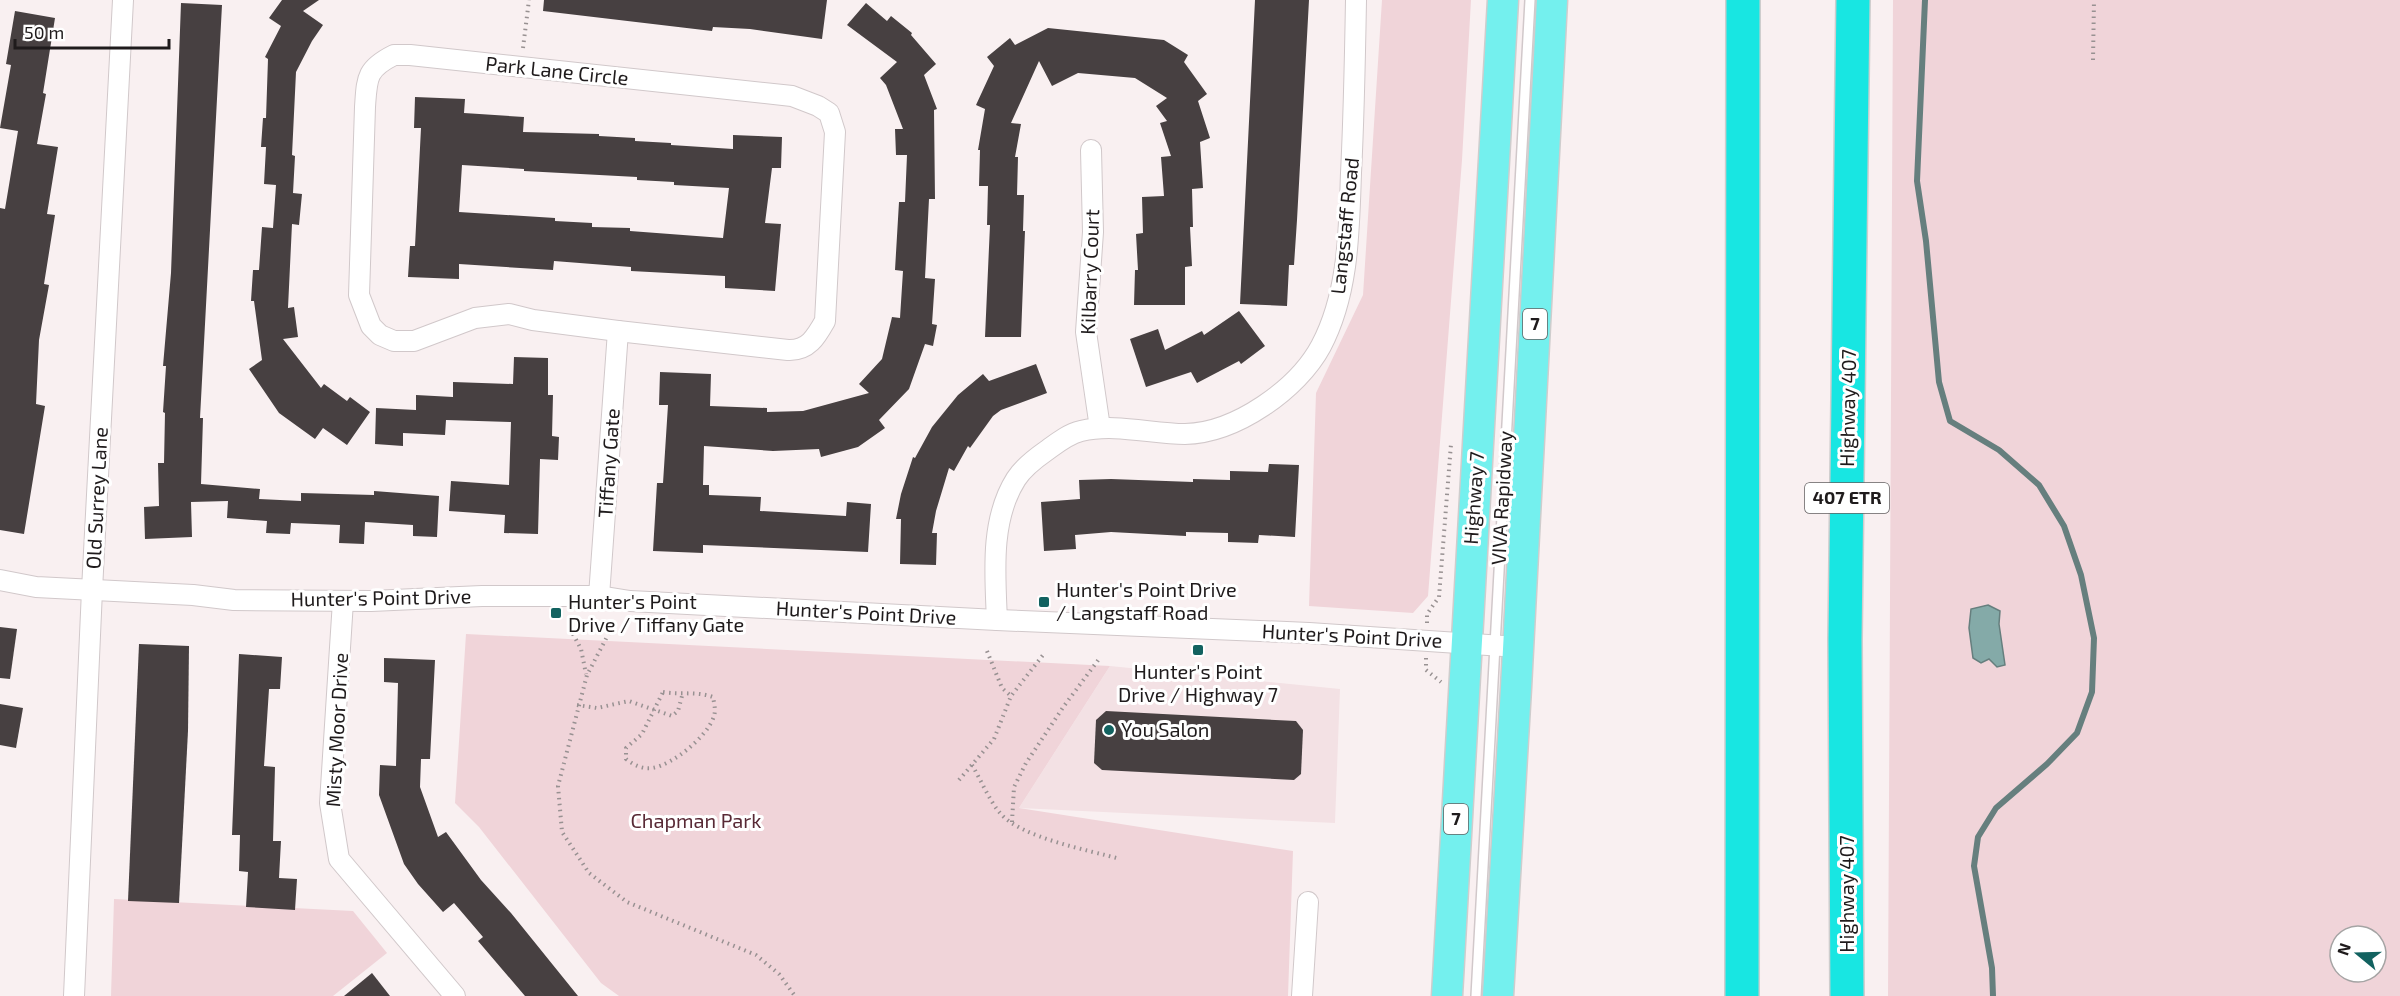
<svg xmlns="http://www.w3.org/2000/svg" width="2400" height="996" viewBox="0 0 2400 996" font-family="'Exo 2',sans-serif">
	<rect width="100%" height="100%" fill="#f9f0f1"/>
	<!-- built -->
	<path fill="#f3e1e4" d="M1110,666L1340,689L1335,823L1019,808Z"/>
	<!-- green -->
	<g fill="#f0d4d9" fill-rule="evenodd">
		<path d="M1382,0H1471L1462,160L1428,596L1413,613L1309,606L1316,393L1363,295Z"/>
		<path d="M1893,0H2400V996H1888ZM2340,936H2376V972H2340Z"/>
		<path d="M466,634L1110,666L1019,808L1293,851L1288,996H619L601,983L479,827L455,803Z"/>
		<path d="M114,899L353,911L387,953L333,996H111Z"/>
	</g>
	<!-- water -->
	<path fill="#84aaa8" stroke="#667f7e" stroke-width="1.5" d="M1988,605L2000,611L1999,624L2005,665L1997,667L1989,659L1981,663L1973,658L1969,628L1971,609Z"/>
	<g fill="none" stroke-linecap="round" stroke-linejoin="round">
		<!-- stream -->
		<path stroke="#667f7e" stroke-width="6" d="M1925,0L1917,181L1926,241L1939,382L1950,421L1999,450L2039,485L2064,526L2081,575L2094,638L2092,692L2077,733L2047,764L1996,808L1978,837L1974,866L1992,968L1993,996"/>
	</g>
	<!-- building -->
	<g fill="#474041" fill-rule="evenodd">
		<path d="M282,0H319L303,11L323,25L312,41L296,72L292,155L295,156L293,193L302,194L299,225L292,224L288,308L294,307L298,337L283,339L321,388L324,384L347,401L350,397L370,412L347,445L323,428L315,439L279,413L249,369L262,360L254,301H251L253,270H259L262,227L273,228L276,185L264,184L266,147H261L263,118H266L268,59L265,57L281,26L269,18Z"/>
		<path d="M544,0H827L822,39L750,29L713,27L712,31L543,11Z"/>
		<path d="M1255,0H1309L1297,220L1294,265H1289L1287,306L1240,304Z"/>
		<path d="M181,3L222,5L200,418H203L201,484L260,489L259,499L301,501V493L374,495V491L439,496L437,537L413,536V525L365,522L364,544L339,543L340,525L291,523L290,534L266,533L267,521L227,518L228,501L191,502L192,537L145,539L144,507L159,506L158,463H164L165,413L163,412L166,366H163L171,273Z"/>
		<path d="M866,3L887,21L891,16L912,33L911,35L936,64L924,75L937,109L934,110L935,199H929L925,278L935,279L932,324L937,325L933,346L925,344L909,389L879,420L885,428L858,447L821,457L819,449L773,451L704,446L703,485H709V495L761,497L760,511L846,516L847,502L871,504L868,552L703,545V553L653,551L657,483H663L668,405H659L660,372L711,374L710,406L767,408V412L803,411L869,393L859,384L882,359L892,317L900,318L903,271L895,270L899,202H905L907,155H896L895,129H903L886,85L880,78L897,62L847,25Z"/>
		<path d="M15,11L55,18L43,93L46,94L37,144L58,147L47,214L55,215L44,284L49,285L39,340L36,404L45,406L24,534L0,530V208L5,209L18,131L0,128L11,65L6,64Z"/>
		<path d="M1048,28L1164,40L1188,55L1184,62L1207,94L1198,101L1210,138L1200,142L1203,188L1192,189L1193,227H1190L1192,266L1185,267V305H1134L1135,270H1138L1136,234L1143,233L1142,197L1164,196L1161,157L1171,156L1160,123L1167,121L1156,106L1167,98L1135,78L1078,73L1052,86L1039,61L1011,123L1021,124L1015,157H1018L1017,195H1024L1023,231H1025L1021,337H985L990,225H987L988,186H979L980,150H978L985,109L976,105L994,66L987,57L1010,38L1015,45Z"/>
		<path d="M415,97L465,99L464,113L524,117L523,132L599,134V136L635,138V141L671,143V145L733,149V135L782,137L781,168H772L765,223L781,224L775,291L725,288V276L631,271V267L554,261L553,270L459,264V279L408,277L410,246H415L421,128H414ZM462,165L524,169V171L637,177V180L674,182V185L729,188L723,238L630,231V228L592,227V223L555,221V218L459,212Z"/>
		<path d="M1239,311L1265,346L1241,364L1239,361L1197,383L1191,372L1146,387L1130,339L1158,329L1165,350L1202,331L1204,335Z"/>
		<path d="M514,357L548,358V395H553L552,436L559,437L558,460L540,459L538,534L504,533L505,515L449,511L451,481L509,485L511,422L446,420L445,435L403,433V446L375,444L376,408L416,410V395L453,397V382L513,384Z"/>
		<path d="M1036,364L1047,393L1001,410L993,416L970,448L968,446L954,471L949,468L936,511L932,533H937L936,565L900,564L901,519H896L901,494L913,457L915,458L932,427L958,395L983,374L989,381Z"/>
		<path d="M1269,464L1299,465L1295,537L1259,535L1258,543L1228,542V533L1186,532V536L1111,532L1075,535L1076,549L1044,551L1041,502L1080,499L1079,480L1111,479L1193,482V479L1230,480V471L1268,472Z"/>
		<path d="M0,627L17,629L10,679L0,678Z"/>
		<path d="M139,644L189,646L188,731L179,903L128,901Z"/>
		<path d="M239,654L282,657L280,689H269L264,766L275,767L273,841H281L279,878L297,879L295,910L246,907L248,872L239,871L240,835H232Z"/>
		<path d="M384,658L435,660L430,759H421L420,787L438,837L446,832L481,880L511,913L578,996H525L478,941L483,937L454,903L443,912L418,884L404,864L379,795L380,765L396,766L398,683L384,682Z"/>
		<path d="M0,704L23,708L16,748L0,745Z"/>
		<path d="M1106,711L1296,721L1303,730L1301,774L1294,780L1102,770L1094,763L1096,720Z"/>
		<path d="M372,973L390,996H344Z"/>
	</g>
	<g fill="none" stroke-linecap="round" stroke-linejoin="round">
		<!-- service casing -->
		<g stroke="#d1c8ca" stroke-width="12">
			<path id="service" d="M1476,996L1530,0"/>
		</g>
		<!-- minor casing -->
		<g stroke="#d1c8ca" stroke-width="22">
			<g id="minor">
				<path d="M394,55H410L792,96L818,106L829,113L835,132L825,321C816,337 808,351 788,350L618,331L533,320L509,314L475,318L414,341H394L380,335L371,326L359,295L365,107C367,78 366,69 394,55Z"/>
				<path d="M1091,150L1093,232L1086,332L1100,428"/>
				<path d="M0,580L36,587L193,595L234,600L371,601L482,596H599L630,601L997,620L1309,633L1518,647"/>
				<path d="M599,596L618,331"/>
				<path d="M343,601L330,803L339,859L455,996"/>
				<path d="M997,620C995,574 990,520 1016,479C1023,468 1036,458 1046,451C1057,443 1068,434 1081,431C1115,423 1152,434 1185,434C1236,433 1298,389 1321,346C1349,293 1349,230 1351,173C1354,115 1355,58 1356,0"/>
				<path d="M74,996L92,590L123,0"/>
				<path d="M1302,996L1308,902"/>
			</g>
		</g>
		<!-- primary casing -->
		<g stroke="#cecdcd" stroke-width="33">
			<g id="primary">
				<path d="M1447,996L1503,0"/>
				<path d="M1498,996L1516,688L1552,0"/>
			</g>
		</g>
		<!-- motorway casing -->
		<g stroke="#cecdcd" stroke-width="36">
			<g id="motorway">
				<path d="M1742,996L1743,0"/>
				<path d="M1847,996L1845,639L1853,0"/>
			</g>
		</g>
		<!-- path -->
		<g stroke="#989192" stroke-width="4" stroke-dasharray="1.5 4.5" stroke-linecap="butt">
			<path d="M523,48L529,0"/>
			<path d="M2093,60L2094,0"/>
			<path d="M1427,623V614L1439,597L1451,444"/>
			<path d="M609,633L587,675L558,786L562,832L589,873L627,902L756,955L779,974L795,996"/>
			<path d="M573,634L581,649L586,674"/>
			<path d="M987,651L1002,688L1011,696"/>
			<path d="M1426,658V670L1441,682"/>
			<path d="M663,692C681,695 696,691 713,697C714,703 716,710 714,716C708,736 673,765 652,768C641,769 634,765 626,759V748L642,734Z"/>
			<path d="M577,705L597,708L629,701L672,716L678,711L682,696"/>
			<path d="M972,765C981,780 989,800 1000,813C1021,838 1089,850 1120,859"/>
			<path d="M959,780L994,739L1011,696L1043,655"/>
			<path d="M1012,822L1014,787L1026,763L1064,706L1099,659"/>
		</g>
		<!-- service -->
		<use href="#service" stroke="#fff" stroke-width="9"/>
		<!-- minor -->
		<use href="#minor" stroke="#fff" stroke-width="20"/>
		<!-- primary -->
		<use href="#primary" stroke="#74f0ee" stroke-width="30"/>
		<!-- motorway -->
		<use href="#motorway" stroke="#18e6e2" stroke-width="33"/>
	</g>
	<!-- markers -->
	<g fill="#126260" stroke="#fff" stroke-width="2">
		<rect x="1038" y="596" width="12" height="12" rx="3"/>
		<rect x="550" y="607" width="12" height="12" rx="3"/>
		<rect x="1192" y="644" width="12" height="12" rx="3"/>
		<circle cx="1109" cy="730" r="6"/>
	</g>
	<g text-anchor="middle" stroke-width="6" stroke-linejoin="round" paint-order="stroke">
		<!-- shield labels -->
		<g fill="#fff" stroke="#625f60" stroke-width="1.5">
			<rect x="1523" y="309" width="24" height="30" rx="4.5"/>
			<rect x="1805" y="483" width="84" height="30" rx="4.5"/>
			<rect x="1444" y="804" width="24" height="30" rx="4.5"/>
		</g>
		<g font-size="18" font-weight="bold" fill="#1f1b1c">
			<text x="1535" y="330">7</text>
			<text x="1847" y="504">407 ETR</text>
			<text x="1456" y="825">7</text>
		</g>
		<!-- street labels -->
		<g font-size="20" fill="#1f1b1c" stroke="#fff">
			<text transform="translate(557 71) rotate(6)" y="7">Park Lane Circle</text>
			<text transform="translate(1345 226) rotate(-84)" y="7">Langstaff Road</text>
			<text transform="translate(1090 272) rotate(-88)" y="7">Kilbarry Court</text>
			<text transform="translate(1848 408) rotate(-89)" y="7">Highway 407</text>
			<text transform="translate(609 463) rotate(-86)" y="7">Tiffany Gate</text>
			<text transform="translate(97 498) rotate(-87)" y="7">Old Surrey Lane</text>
			<text transform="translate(1474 498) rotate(-86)" y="7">Highway 7</text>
			<text transform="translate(1502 498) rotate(-87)" y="7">VIVA Rapidway</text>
			<text transform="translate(381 598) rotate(-1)" y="7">Hunter's Point Drive</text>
			<text transform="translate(866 613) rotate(3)" y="7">Hunter's Point Drive</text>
			<text transform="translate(1352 636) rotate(3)" y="7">Hunter's Point Drive</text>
			<text transform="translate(337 730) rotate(-87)" y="7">Misty Moor Drive</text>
			<text transform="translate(1847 894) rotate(-90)" y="7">Highway 407</text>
		</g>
		<!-- poi labels -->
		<g font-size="20" fill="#1f1b1c" stroke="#fff" text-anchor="start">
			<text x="1056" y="597">Hunter's Point Drive<tspan x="1056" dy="23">/ Langstaff Road</tspan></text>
			<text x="568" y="609">Hunter's Point<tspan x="568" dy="23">Drive / Tiffany Gate</tspan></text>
			<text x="1198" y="679" text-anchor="middle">Hunter's Point<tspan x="1198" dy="23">Drive / Highway 7</tspan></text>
			<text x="1121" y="737">You Salon</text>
		</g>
		<!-- park labels -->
		<g font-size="20" fill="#582935" stroke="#fff">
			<text x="696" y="828">Chapman Park</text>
		</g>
	</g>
	<!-- north arrow -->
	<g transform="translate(2358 954) rotate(289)"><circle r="28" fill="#ffffff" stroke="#a5a4a4" stroke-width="1.5"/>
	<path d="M0-4.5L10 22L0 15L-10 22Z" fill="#126260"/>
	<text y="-9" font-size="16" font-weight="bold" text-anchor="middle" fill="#1f1b1c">N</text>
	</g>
	<!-- scale -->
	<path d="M15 39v9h154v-9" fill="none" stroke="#1f1b1c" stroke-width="3"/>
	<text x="24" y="39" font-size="18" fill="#1f1b1c" stroke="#ffffff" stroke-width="4.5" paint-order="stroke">50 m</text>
</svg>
